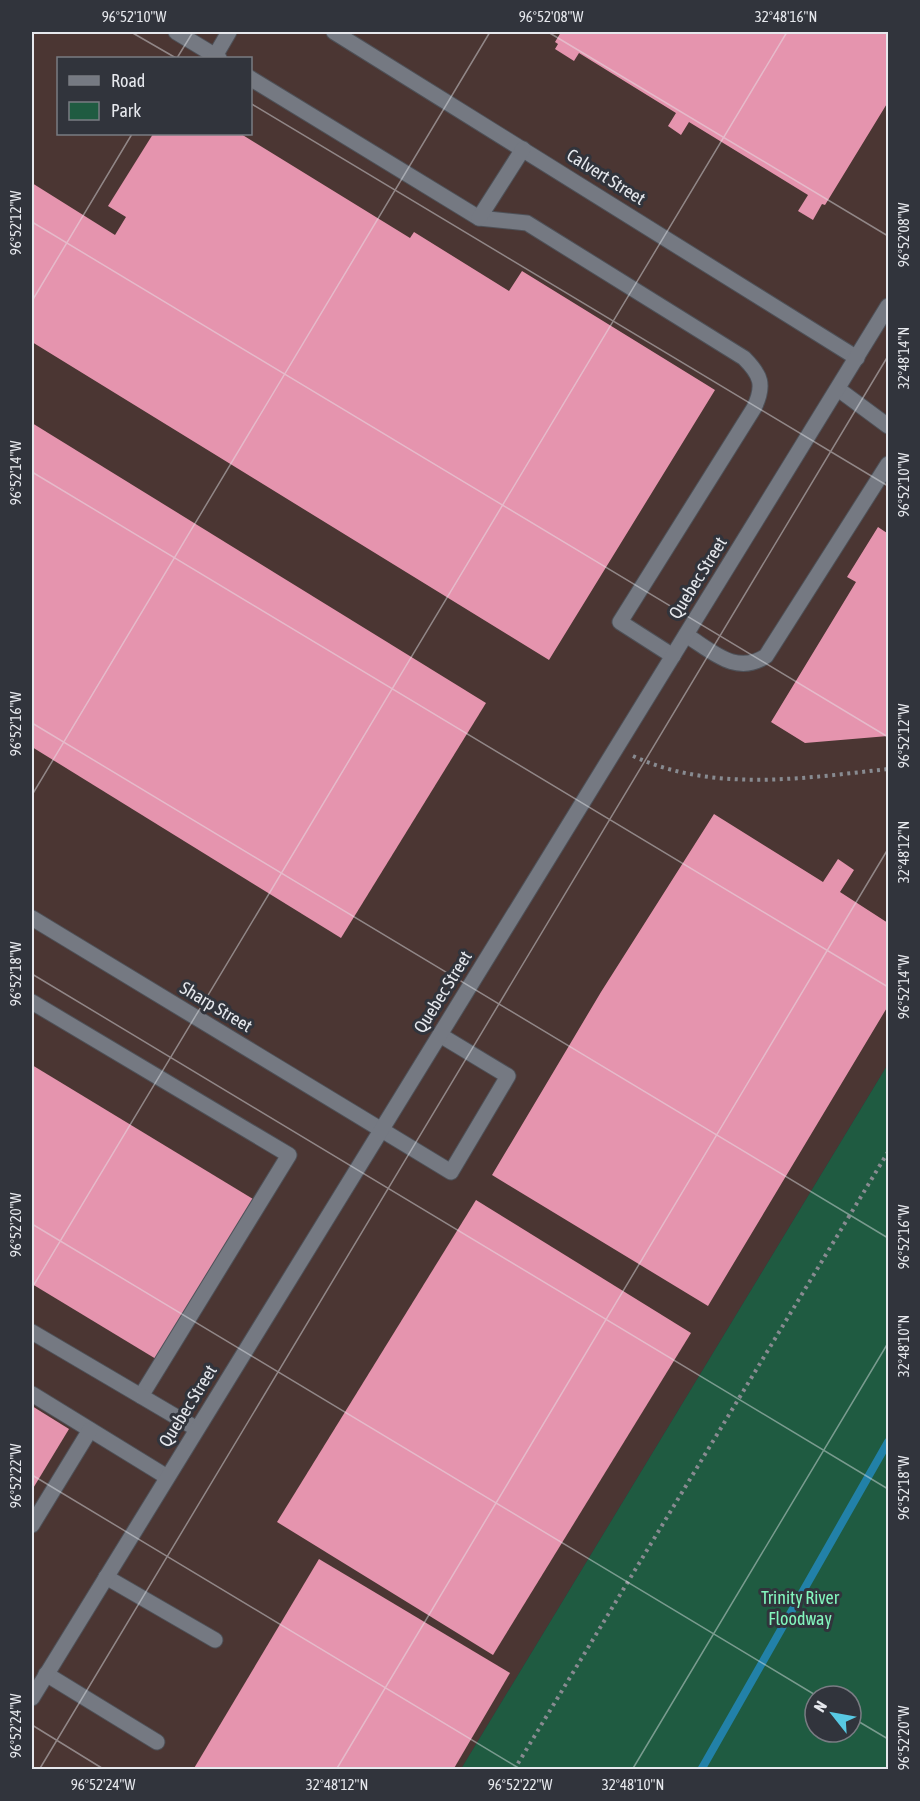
<svg xmlns="http://www.w3.org/2000/svg" width="920" height="1801" viewBox="0 0 920 1801" font-family="'Asap Condensed',sans-serif">
	<rect width="100%" height="100%" fill="#31343c"/>
	<!-- industrial -->
	<path fill="#4b3633" fill-rule="evenodd" d="M32,32H888V1064L461,1769L32,1770ZM58,58H250V134H58Z"/>
	<!-- green -->
	<path fill="#1f5b41" fill-rule="evenodd" d="M888,1064V1769H461ZM815,1696H851V1732H815Z"/>
	<g fill="none" stroke-linecap="round" stroke-linejoin="round">
		<!-- stream -->
		<path stroke="#2281a8" stroke-width="8" d="M701,1770L888,1442"/>
	</g>
	<!-- building -->
	<g fill="#e594ae">
		<path d="M561,32H888V102L825,205L822,204L813,220L798,211L808,195L689,122L681,135L668,126L676,113L579,53L574,61L555,49L558,44L555,42Z"/>
		<path d="M153,134H241L410,238L414,232L509,291L522,271L715,390L549,660L32,342V183L115,235L126,217L108,206Z"/>
		<path d="M32,423L486,703L341,938L32,747Z"/>
		<path d="M878,527L887,533L888,530V736L805,743L771,722L856,582L847,577Z"/>
		<path d="M714,814L823,882L838,859L854,870L840,892L888,923V1006L708,1306L492,1175L601,992Z"/>
		<path d="M32,1065L253,1199L156,1359L32,1284Z"/>
		<path d="M476,1200L691,1333L493,1655L277,1522Z"/>
		<path d="M32,1406L69,1429L32,1490Z"/>
		<path d="M319,1559L510,1673L453,1770H193Z"/>
	</g>
	<g fill="none" stroke-linecap="round" stroke-linejoin="round">
		<!-- minor casing -->
		<g stroke="#4e5158" stroke-width="17">
			<g id="minor">
				<path d="M176,32L219,58"/>
				<path d="M334,32L857,358"/>
				<path d="M215,56L229,32"/>
				<path d="M250,78L479,218L527,223L744,358C761,375 765,385 754,408L620,622L673,656"/>
				<path d="M479,218L523,149"/>
				<path d="M838,389L888,426"/>
				<path d="M686,635C712,651 736,676 766,656L888,464"/>
				<path d="M32,918L451,1172L508,1076L440,1035"/>
				<path d="M32,1002L289,1155L141,1396"/>
				<path d="M32,1332L197,1429"/>
				<path d="M32,1394L167,1477"/>
				<path d="M32,1525L90,1430"/>
				<path d="M106,1577L215,1640"/>
				<path d="M46,1674L157,1742"/>
				<path d="M32,1698L888,306"/>
			</g>
		</g>
		<!-- path -->
		<g stroke="#888b91" stroke-width="4" stroke-dasharray="3 4.5" stroke-linecap="butt">
			<path d="M633,756C713,793 805,778 888,769"/>
			<path d="M514,1770L888,1152"/>
		</g>
		<!-- minor -->
		<use href="#minor" stroke="#757982" stroke-width="15"/>
	</g>
	<!-- ticks -->
	<path fill="none" stroke="#e6e8ed" stroke-width="1.5" stroke-opacity="0.45" d="M131,32L176,58M548,32L888,236M177,58L193,32M250,103L888,486M32,222L888,737M32,301L132,134M32,472L888,987M32,723L888,1238M32,795L490,32M32,974L888,1489M32,1224L817,1696M32,1288L787,32M32,1475L522,1770M851,1717L888,1739M32,1725L105,1770M39,1770L888,356M336,1770L888,849M632,1770L888,1343"/>
	<g text-anchor="middle" stroke-width="6" stroke-linejoin="round" paint-order="stroke">
		<!-- street labels -->
		<g font-size="18" fill="#e6e8ed" stroke="#31343c">
			<text transform="translate(606 177) rotate(32)" y="6">Calvert Street</text>
			<text transform="translate(698 578) rotate(-58)" y="6">Quebec Street</text>
			<text transform="translate(443 992) rotate(-58)" y="6">Quebec Street</text>
			<text transform="translate(216 1007) rotate(31)" y="6">Sharp Street</text>
			<text transform="translate(188 1406) rotate(-58)" y="6">Quebec Street</text>
		</g>
		<!-- park labels -->
		<g font-size="18" fill="#83f6be" stroke="#31343c">
			<text x="800" y="1604">Trinity River<tspan x="800" dy="21">Floodway</tspan></text>
		</g>
	</g>
	<!-- border -->
	<rect width="920" height="1801" fill="none" stroke="#31343c" stroke-width="66"/>
	<!-- legend -->
	<rect x="57" y="57" width="195" height="78" fill="#31343c" stroke="#797c83" stroke-width="1.5"/>
	<rect x="69" y="76" width="30" height="9" fill="#757982" stroke="#797c83" stroke-width="1.5"/>
	<text x="111" y="87" font-size="18" fill="#e6e8ed">Road</text>
	<rect x="69" y="102" width="30" height="18" fill="#1f5b41" stroke="#797c83" stroke-width="1.5"/>
	<text x="111" y="117" font-size="18" fill="#e6e8ed">Park</text>
	<!-- north arrow -->
	<g transform="translate(833 1714) rotate(301)"><circle r="28" fill="#31343c" stroke="#797c83" stroke-width="1.5"/>
	<path d="M0-4.5L10 22L0 15L-10 22Z" fill="#58c9e3"/>
	<text y="-9" font-size="16" font-weight="bold" text-anchor="middle" fill="#e6e8ed">N</text>
	</g>
	<rect x="33" y="33" width="854" height="1735" fill="none" stroke="#e6e8ed" stroke-width="2"/>
	<g font-size="15" text-anchor="middle" fill="#e6e8ed">
		<text x="134" y="22">96°52'10"W</text>
		<text x="551" y="22">96°52'08"W</text>
		<text x="786" y="22">32°48'16"N</text>
		<text transform="translate(16 223) rotate(-90)" y="5">96°52'12"W</text>
		<text transform="translate(904 235) rotate(-90)" y="5">96°52'08"W</text>
		<text transform="translate(904 358) rotate(-90)" y="5">32°48'14"N</text>
		<text transform="translate(16 473) rotate(-90)" y="5">96°52'14"W</text>
		<text transform="translate(904 485) rotate(-90)" y="5">96°52'10"W</text>
		<text transform="translate(16 724) rotate(-90)" y="5">96°52'16"W</text>
		<text transform="translate(904 736) rotate(-90)" y="5">96°52'12"W</text>
		<text transform="translate(904 852) rotate(-90)" y="5">32°48'12"N</text>
		<text transform="translate(16 974) rotate(-90)" y="5">96°52'18"W</text>
		<text transform="translate(904 987) rotate(-90)" y="5">96°52'14"W</text>
		<text transform="translate(16 1225) rotate(-90)" y="5">96°52'20"W</text>
		<text transform="translate(904 1237) rotate(-90)" y="5">96°52'16"W</text>
		<text transform="translate(904 1346) rotate(-90)" y="5">32°48'10"N</text>
		<text transform="translate(16 1476) rotate(-90)" y="5">96°52'22"W</text>
		<text transform="translate(904 1488) rotate(-90)" y="5">96°52'18"W</text>
		<text transform="translate(16 1726) rotate(-90)" y="5">96°52'24"W</text>
		<text transform="translate(904 1738) rotate(-90)" y="5">96°52'20"W</text>
		<text x="103" y="1790">96°52'24"W</text>
		<text x="337" y="1790">32°48'12"N</text>
		<text x="520" y="1790">96°52'22"W</text>
		<text x="633" y="1790">32°48'10"N</text>
	</g>
</svg>
